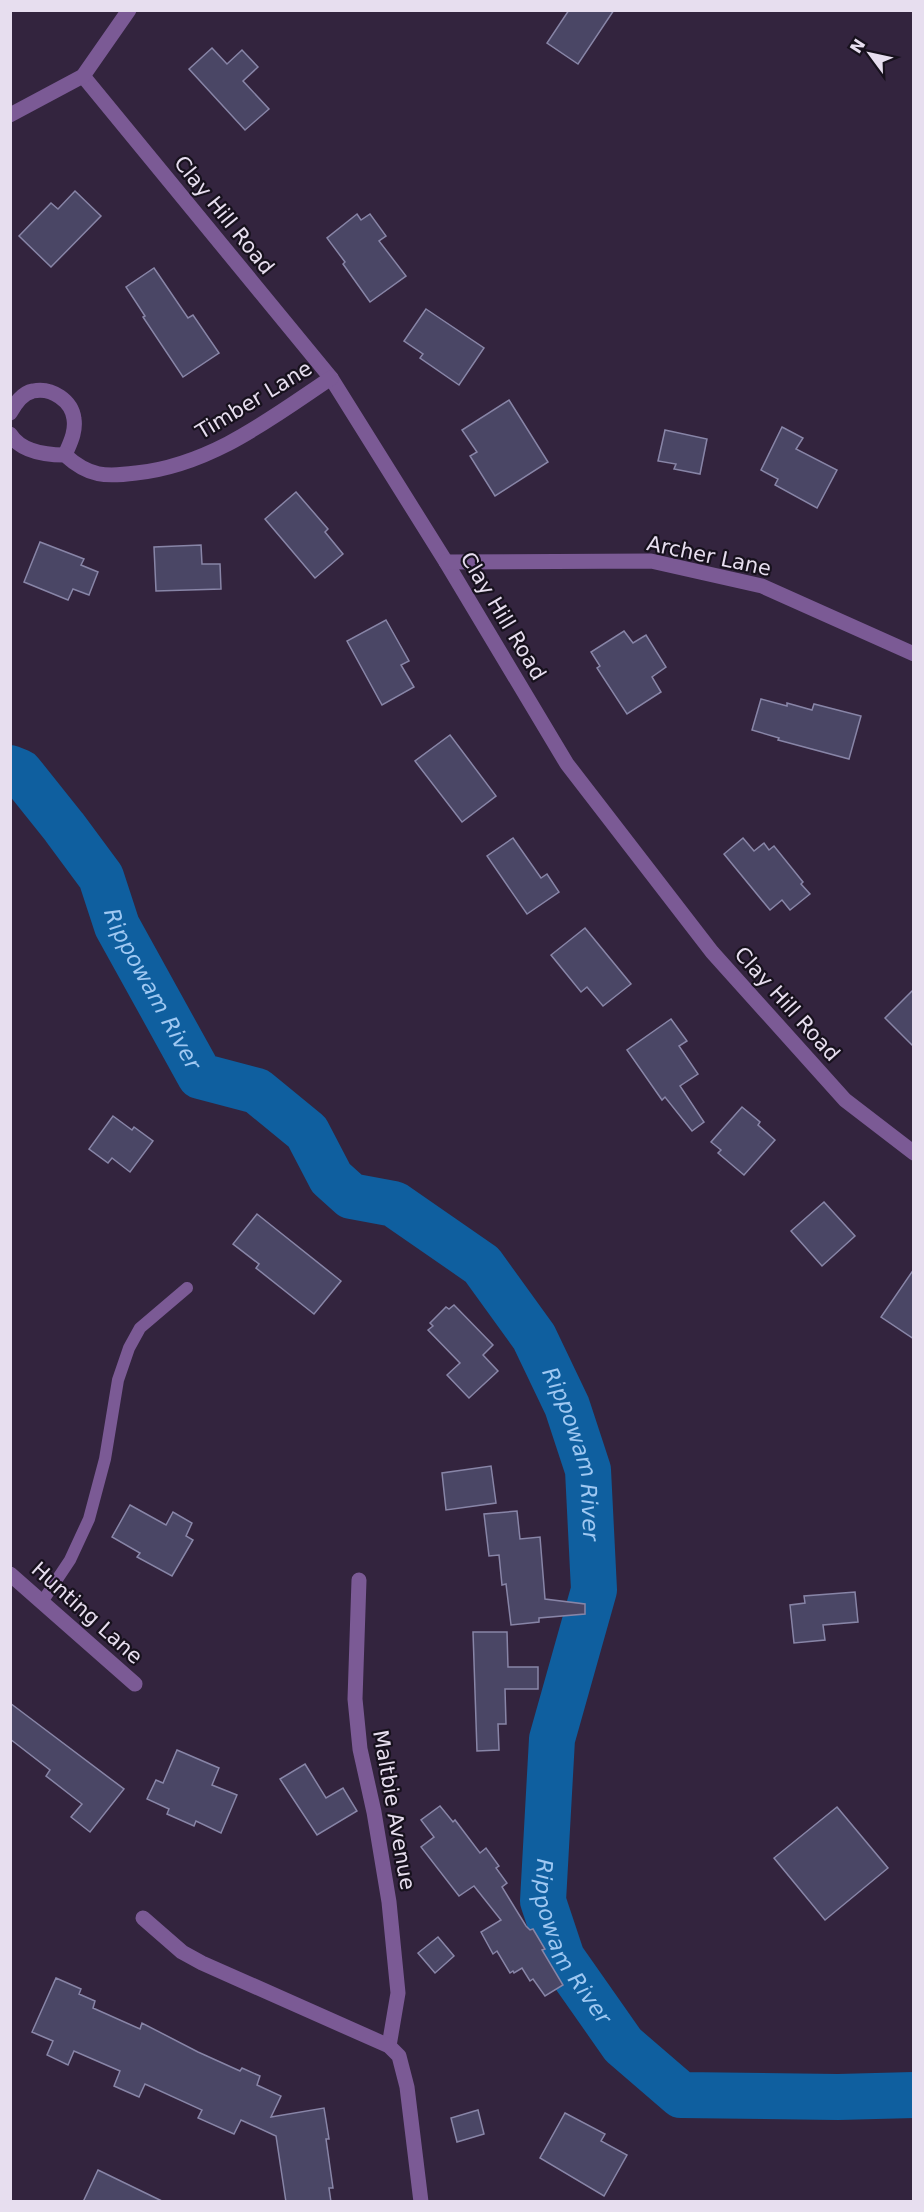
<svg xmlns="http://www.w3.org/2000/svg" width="924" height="2212" viewBox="0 0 924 2212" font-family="'DejaVu Sans',sans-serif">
	<rect width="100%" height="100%" fill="#33243e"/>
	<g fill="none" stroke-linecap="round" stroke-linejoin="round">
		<!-- river -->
		<path stroke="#0f5f9f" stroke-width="46" id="s1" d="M10,768L20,772L64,827L101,877L117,926L200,1076L257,1091L307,1132L331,1178L351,1196L394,1204L482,1265L534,1337L567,1406L588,1470L594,1590L552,1739L543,1901L562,1958L623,2045L681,2095L838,2097L914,2095"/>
	</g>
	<!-- building -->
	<g fill="#4a4665" stroke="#8885a7" stroke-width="1.5">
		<path d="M569,10H614L578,64L547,43Z"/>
		<path d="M212,48L227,64L242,50L258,67L243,81L269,109L245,130L189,69Z"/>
		<path d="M75,191L101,216L51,267L19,236L51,203L58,209Z"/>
		<path d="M357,214L361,220L370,214L386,236L379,241L406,276L370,302L343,264L345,262L327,238Z"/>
		<path d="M154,268L188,318L193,315L219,353L183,377L143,317L145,316L126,287Z"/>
		<path d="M426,309L484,348L459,385L420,358L423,354L404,341Z"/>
		<path d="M509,400L548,462L495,496L470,456L477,452L462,430Z"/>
		<path d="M782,427L803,438L796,449L837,470L817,508L775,485L778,479L761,470Z"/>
		<path d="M665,430L707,439L700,474L674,469L676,464L658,461Z"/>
		<path d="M296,492L328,529L325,532L343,554L315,578L265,519Z"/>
		<path d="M40,542L84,559L81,565L98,572L89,595L73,589L68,600L24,582Z"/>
		<path d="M201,545L202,564H220L221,589L156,591L154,547Z"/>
		<path d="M386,620L409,661L401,665L414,687L382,705L347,641Z"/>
		<path d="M624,631L633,643L646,635L666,667L652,677L661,692L627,714L597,668L600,666L591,652Z"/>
		<path d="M761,699L787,706V703L812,710L814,704L861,716L849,759L778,740L779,738L752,730Z"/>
		<path d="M450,735L496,796L462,822L415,761Z"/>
		<path d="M513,838L541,878L547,874L559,892L527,914L487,856Z"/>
		<path d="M743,838L754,851L764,843L769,850L774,846L803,882L801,884L810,894L790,910L782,900L770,910L724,854Z"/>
		<path d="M585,928L631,984L603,1006L587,987L581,992L551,955Z"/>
		<path d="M914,989V1047L885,1018Z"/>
		<path d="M671,1019L687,1041L679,1046L698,1074L680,1086L704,1122L692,1131L665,1097L662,1100L627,1050Z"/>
		<path d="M742,1107L760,1122L758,1125L775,1140L744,1175L718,1153L721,1150L711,1142Z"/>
		<path d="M113,1116L132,1130L134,1127L153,1141L130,1172L112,1158L108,1163L89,1149Z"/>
		<path d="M824,1202L855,1236L822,1266L791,1231Z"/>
		<path d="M257,1214L341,1281L314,1314L256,1268L259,1264L233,1244Z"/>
		<path d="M914,1269V1339L881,1317Z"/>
		<path d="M454,1305L493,1345L483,1355L498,1371L469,1398L447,1375L460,1363L428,1330L433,1326L430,1323L446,1307L449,1309Z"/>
		<path d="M491,1466L496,1503L446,1510L442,1473Z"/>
		<path d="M130,1505L166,1525L173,1512L192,1523L186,1536L193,1540L172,1576L137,1557L140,1553L112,1537Z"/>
		<path d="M517,1511L520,1539L540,1537L545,1599L585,1604V1614L539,1618V1622L511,1625L506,1584L502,1585L499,1555L489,1556L484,1514Z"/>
		<path d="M855,1592L858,1622L823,1625L825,1640L794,1643L790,1605L805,1603L804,1596Z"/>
		<path d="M473,1632H507L508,1667H538V1689H505L506,1724H498L499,1750L477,1751Z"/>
		<path d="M10,1703L124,1789L90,1832L71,1817L82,1804L46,1776L50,1770L10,1739Z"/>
		<path d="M177,1750L219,1768L212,1785L237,1795L221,1833L196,1821L194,1826L167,1814L169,1809L147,1799L156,1780L163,1783Z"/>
		<path d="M305,1764L326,1798L343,1788L357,1811L317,1835L280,1779Z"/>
		<path d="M440,1806L453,1822L455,1820L480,1853L486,1848L499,1866L496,1868L507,1883L502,1887L526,1926L530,1930L533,1929L545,1949L542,1950L563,1985L545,1996L533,1979L530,1981L522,1968L514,1973L513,1971L510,1973L497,1951L493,1954L481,1932L501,1920L474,1886L459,1896L421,1847L434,1837L421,1820Z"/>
		<path d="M837,1807L888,1868L825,1920L774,1858Z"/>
		<path d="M438,1937L454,1956L435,1973L418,1953Z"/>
		<path d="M56,1978L81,1989L79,1994L95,2001L93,2008L140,2029L142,2023L198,2052L240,2071L242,2068L260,2076L257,2085L281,2096L271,2117L324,2108L329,2139H326L333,2188H329L331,2202H286L276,2136L241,2120L234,2134L198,2118L202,2110L145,2084L139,2097L114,2086L120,2071L74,2051L68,2065L47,2055L53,2041L32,2032Z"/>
		<path d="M478,2110L484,2134L457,2142L451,2118Z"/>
		<path d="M565,2113L605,2134L601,2141L627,2155L604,2196L540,2158Z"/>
		<path d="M98,2170L164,2202H83Z"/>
	</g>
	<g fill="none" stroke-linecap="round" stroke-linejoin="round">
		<!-- lane -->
		<path stroke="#7b5a95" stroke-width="12" d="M42,1602L70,1560L89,1519L105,1459L118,1380L129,1348L140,1328L187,1288"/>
		<!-- street -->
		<g stroke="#7b5a95" stroke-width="15">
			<path d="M83,76L331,378L446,562L567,764L712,952L845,1100L914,1153"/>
			<path d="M10,115L83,76L129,10"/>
			<path d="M10,413C15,404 22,393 33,391C52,387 72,401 74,419C76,432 70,443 65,455"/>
			<path d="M10,434C21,452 45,455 65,455C89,477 106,477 136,473C211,465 270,419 331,378"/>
			<path d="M446,562L651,561L762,586L914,654"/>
			<path d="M10,1574L135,1684"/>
			<path d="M359,1580L355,1699L360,1749L374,1812L389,1902L398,1993L389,2046"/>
			<path d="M143,1918L182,1952L202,1963L389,2046L399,2056L407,2087L421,2202"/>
		</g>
	</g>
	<g text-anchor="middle" stroke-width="4.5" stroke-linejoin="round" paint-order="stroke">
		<!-- street labels -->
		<g font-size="21" fill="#e7deef" stroke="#17111d">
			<text transform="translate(224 215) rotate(51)" y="7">Clay Hill Road</text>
			<text transform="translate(254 400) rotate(-31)" y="7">Timber Lane</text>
			<text transform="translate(709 556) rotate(12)" y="7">Archer Lane</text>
			<text transform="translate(503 616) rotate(59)" y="7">Clay Hill Road</text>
			<text transform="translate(787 1004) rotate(48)" y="7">Clay Hill Road</text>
			<text transform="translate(87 1613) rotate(42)" y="7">Hunting Lane</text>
			<text transform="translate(394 1810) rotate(80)" y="7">Maltbie Avenue</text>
		</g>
		<!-- water labels -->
		<g font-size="22" font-style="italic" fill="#9fc8f2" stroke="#17111d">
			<text dy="8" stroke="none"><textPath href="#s1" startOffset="267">Rippowam River</textPath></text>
			<text dy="8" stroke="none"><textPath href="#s1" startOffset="933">Rippowam River</textPath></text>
			<text dy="8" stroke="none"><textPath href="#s1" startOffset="1437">Rippowam River</textPath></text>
		</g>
	</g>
	<!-- border -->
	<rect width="924" height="2212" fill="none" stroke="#e7deef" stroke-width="24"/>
	<!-- north arrow -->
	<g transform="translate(870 54) rotate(303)" stroke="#17111d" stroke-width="4.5" paint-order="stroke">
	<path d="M0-4.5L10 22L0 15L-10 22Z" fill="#e7deef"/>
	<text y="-9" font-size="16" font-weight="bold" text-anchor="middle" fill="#e7deef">N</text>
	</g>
</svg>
